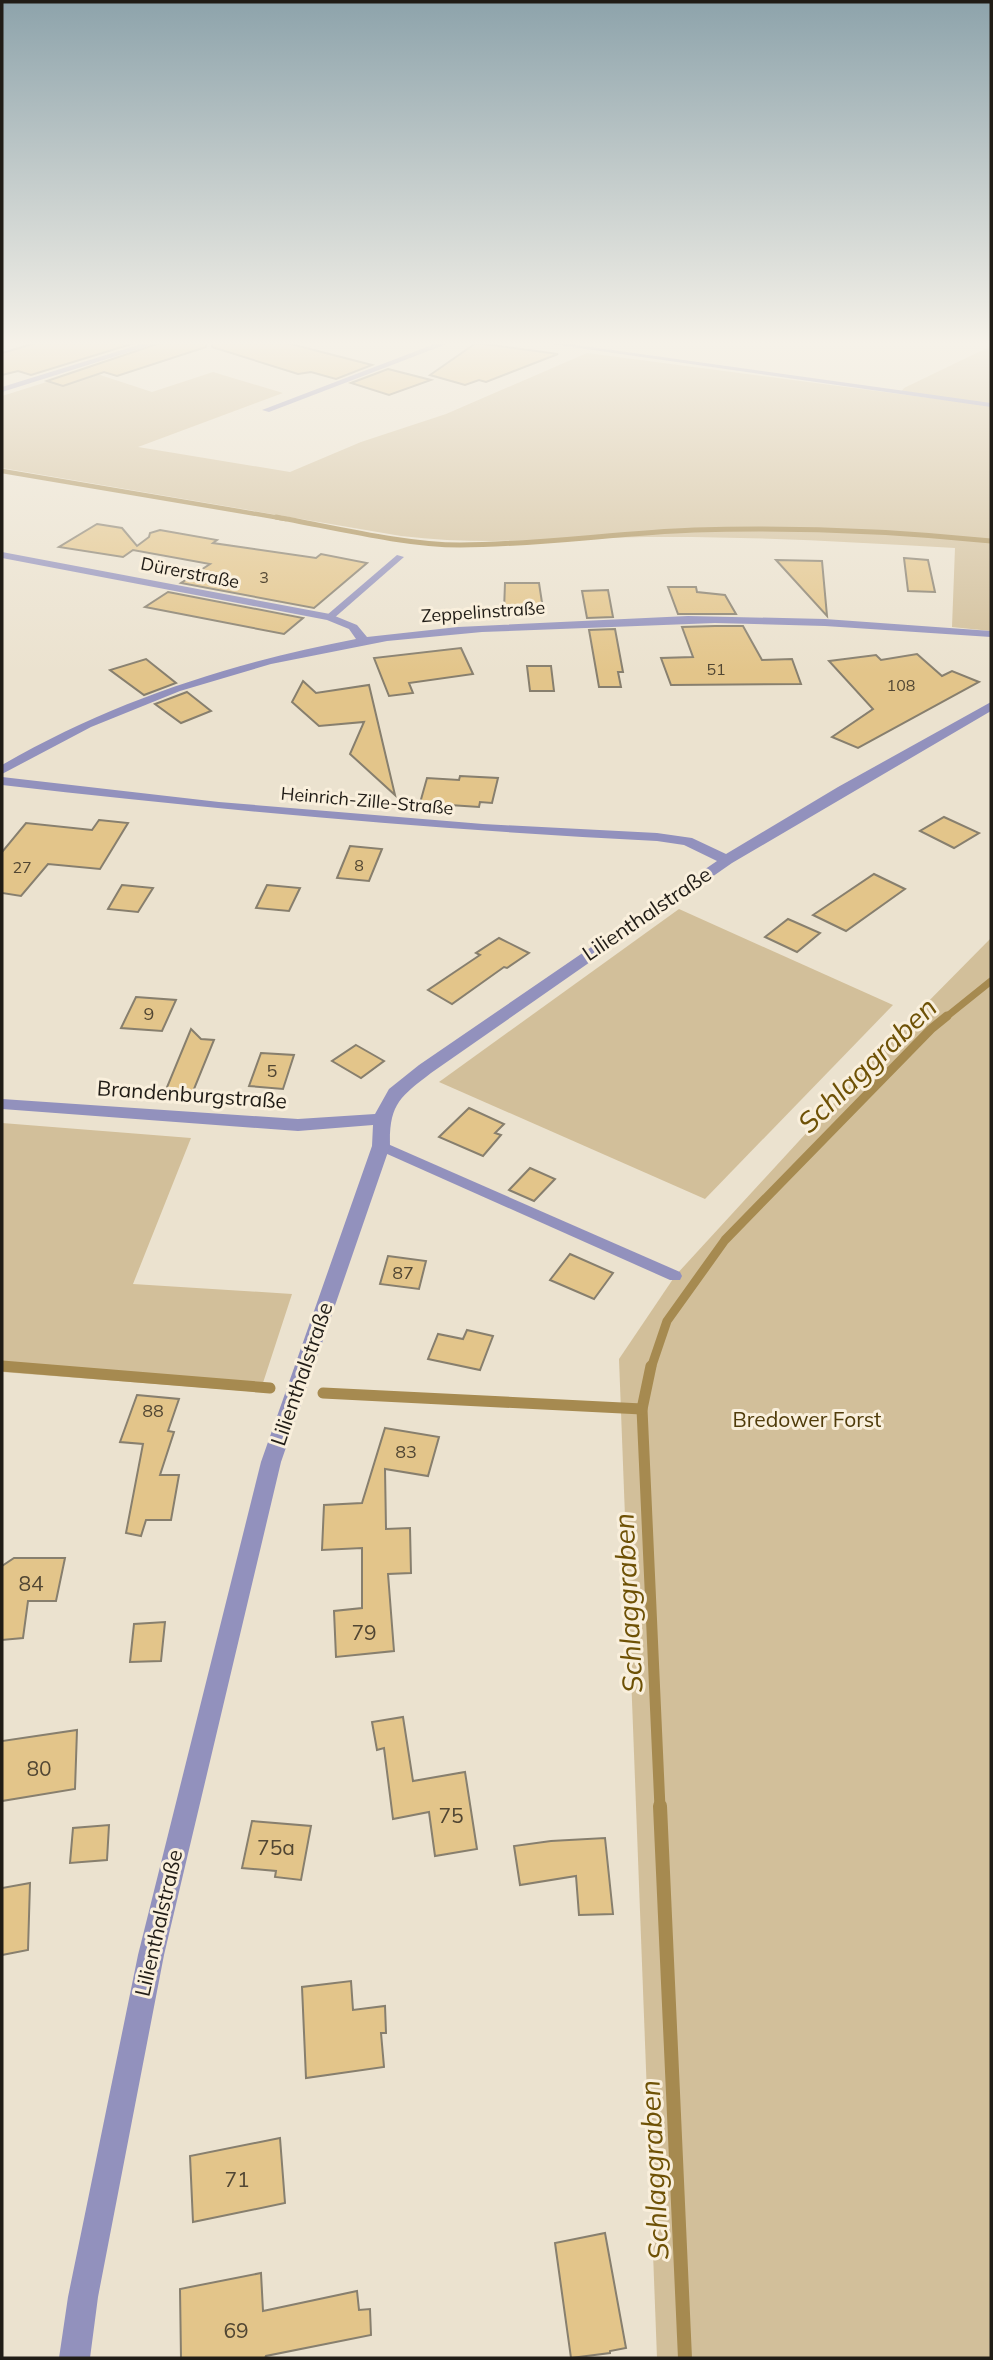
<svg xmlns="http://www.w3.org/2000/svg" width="993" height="2360" viewBox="0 0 993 2360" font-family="Mulish,sans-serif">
	<rect width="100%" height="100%" fill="#ebe2cf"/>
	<!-- green -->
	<g fill="#d2bf9a">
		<path d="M991,346V404L901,392L904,388Z"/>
		<path d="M587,353L991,406V631L952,627L955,548C852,542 749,536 646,537C564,538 482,546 401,536L2,468V396L85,370L152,392L213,372L283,393L138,447L290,472L361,442L446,414Z"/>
		<path d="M679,909L893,1005L705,1199L439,1082Z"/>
		<path d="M991,938V2358H657L619,1359L675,1276L911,1019Z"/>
		<path d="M2,1123L191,1138L133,1284L292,1294L260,1392L2,1372Z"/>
	</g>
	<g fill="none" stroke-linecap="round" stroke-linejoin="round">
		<!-- stream-far5 -->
		<path stroke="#a68a50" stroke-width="4.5" d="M2,471L286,519"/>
		<!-- stream-far4 -->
		<path stroke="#a68a50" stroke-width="5" d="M276,517C332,527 404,545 460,545C538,545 616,533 694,530C793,527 892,531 991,541"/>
		<!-- stream-far3 -->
		<path stroke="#a68a50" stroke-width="7" d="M945,1018L991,981"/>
		<!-- stream-far2 -->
		<g stroke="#a68a50" stroke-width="9">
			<path d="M2,1366L23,1368"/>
			<path d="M651,1368L667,1321L725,1240L931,1029L947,1016"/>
		</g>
		<!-- stream-far1 -->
		<g stroke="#a68a50" stroke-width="11">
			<path d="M2,1366L270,1388"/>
			<path d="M651,1366L642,1409L660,1808"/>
			<path d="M323,1393L642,1409"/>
		</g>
		<!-- stream -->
		<path stroke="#a68a50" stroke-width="14" d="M660,1806L685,2358"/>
	</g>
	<!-- building -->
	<g fill="#e3c58a" stroke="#877f6e" stroke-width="2">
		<path d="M39,342H138L31,375L18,371L2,375V353Z"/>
		<path d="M163,342H206V347L117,376L104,372L63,386L47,381Z"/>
		<path d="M212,342H283L372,365L336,379L311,372L298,374L212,347Z"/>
		<path d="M476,343L558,354L486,382L479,380L465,385L430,375Z"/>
		<path d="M388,369L431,380L389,395L351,383Z"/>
		<path d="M97,524L122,528L137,546L149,537L150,533L160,530L217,540L213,543L316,558L321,554L367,563L314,608L181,583L210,564L133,550L123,557L59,547Z"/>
		<path d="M904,558L928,560L935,592L908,591Z"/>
		<path d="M776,560L822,561L827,616Z"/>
		<path d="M505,583H539L543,609L504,611Z"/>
		<path d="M668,587H696L697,592L725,595L736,614H678Z"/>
		<path d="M608,590L613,617L587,618L582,591Z"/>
		<path d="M168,592L303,618L284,634L145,607Z"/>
		<path d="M715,626H743L762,660L792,659L801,684L671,685L661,658L693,657L682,627Z"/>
		<path d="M615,629L623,672H618L621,687H599L589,630Z"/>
		<path d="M461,648L473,674L409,683L413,693L389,696L374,658Z"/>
		<path d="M917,654L942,676L952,671L979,682L858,748L832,737L873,709L829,661L876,655L881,660Z"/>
		<path d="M146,659L176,683L144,695L110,670Z"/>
		<path d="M527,666H551L554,691H530Z"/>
		<path d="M303,681L316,693L369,685L395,795L350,754L364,722L319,726L292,702Z"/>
		<path d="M187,692L211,711L181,723L155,704Z"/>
		<path d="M460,776L498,778L492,803L480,802L479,807L420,803L427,778L459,780Z"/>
		<path d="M944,817L979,833L954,848L920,831Z"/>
		<path d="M99,820L128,823L100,869L48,864L21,896L2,893V852L26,823L92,830Z"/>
		<path d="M350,846L382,849L369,881L337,878Z"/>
		<path d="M874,874L905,889L846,931L813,915Z"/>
		<path d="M122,885L153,888L138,912L108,909Z"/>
		<path d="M267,885L300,888L289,911L256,908Z"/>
		<path d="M788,919L820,933L797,952L765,937Z"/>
		<path d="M499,938L529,953L507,968L504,967L452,1004L428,990L480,955L476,953Z"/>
		<path d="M136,997L176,1000L162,1031L121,1028Z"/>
		<path d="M191,1029L201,1039L214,1040L192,1094L165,1092Z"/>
		<path d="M356,1045L384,1061L361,1078L332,1061Z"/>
		<path d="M261,1053L294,1055L283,1089L249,1086Z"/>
		<path d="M469,1108L504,1124L495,1133L501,1135L483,1156L439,1137Z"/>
		<path d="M530,1168L555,1179L534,1201L509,1190Z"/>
		<path d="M570,1254L613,1273L594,1299L550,1280Z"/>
		<path d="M388,1256L426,1261L419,1289L380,1284Z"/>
		<path d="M467,1330L493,1336L480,1370L428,1359L438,1334L463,1339Z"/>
		<path d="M137,1395L179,1399L168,1431L174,1432L160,1475H179L171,1520H146L141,1536L126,1533L143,1444L120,1442Z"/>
		<path d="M385,1428L439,1437L428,1476L385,1469L386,1529L410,1528L411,1573L388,1574L394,1651L336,1657L334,1611L362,1608V1548L322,1550L324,1505L362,1503Z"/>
		<path d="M14,1558H65L56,1601H28L23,1638L2,1640V1566Z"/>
		<path d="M165,1622L161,1661L130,1662L134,1624Z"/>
		<path d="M403,1717L413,1781L465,1772L477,1849L435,1856L429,1812L393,1819L384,1748L377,1750L372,1722Z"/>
		<path d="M77,1730L75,1789L2,1801V1741Z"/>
		<path d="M252,1821L311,1826L301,1880L275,1877L276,1871L242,1868Z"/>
		<path d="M109,1825L107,1860L70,1863L73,1828Z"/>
		<path d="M605,1838L613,1914L579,1915L576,1876L520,1885L514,1846L551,1841Z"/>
		<path d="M30,1883L28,1950L2,1955V1888Z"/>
		<path d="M351,1981L353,2010L385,2006L386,2033H381L384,2067L306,2078L302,1987Z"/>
		<path d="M280,2138L285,2203L193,2222L190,2156Z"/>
		<path d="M605,2233L626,2348L610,2351V2353L571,2358L555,2243Z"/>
		<path d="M261,2273L263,2311L357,2291L359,2310L370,2309L371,2335L266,2356L265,2358H181L180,2289Z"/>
	</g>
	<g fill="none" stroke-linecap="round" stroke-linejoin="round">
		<!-- lane -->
		<g fill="#9291bd" fill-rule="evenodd">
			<path d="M537,342H555L991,403V407Z"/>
			<path d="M397,555L404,557L333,619H327V615Z"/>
			<path d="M381,1141L680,1272L682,1276L680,1280H670L376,1149L374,1146Z"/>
		</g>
		<!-- street -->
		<g fill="#9291bd" fill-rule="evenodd">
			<path d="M148,342H161L2,392V387Z"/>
			<path d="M440,342H452L269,412L262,410Z"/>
			<path d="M2,552L330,614L357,625L367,637L458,627L688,616L825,619L991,631V637L825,626L715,623L482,632L387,641L271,664L180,691L91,727L2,774V765C113,701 231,663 356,639L349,629L327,620L2,558Z"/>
			<path d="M991,702V711L732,863L431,1073C400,1097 389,1104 390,1146L281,1462L164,1955L98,2297L90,2358H59L68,2297L138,1955L261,1462L372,1146L373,1125L298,1131L2,1109V1099L298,1119L375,1114L389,1089L419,1065L717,861L684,845L657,841C438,830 220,810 2,785V777L219,802L483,824L657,833L692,838L726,854L838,787Z"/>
		</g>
	</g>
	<!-- sky -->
	<linearGradient id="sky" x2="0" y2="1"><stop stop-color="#8da3ab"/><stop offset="0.51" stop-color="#f6f2e9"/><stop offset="1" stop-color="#f6f2e9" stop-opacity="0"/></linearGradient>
	<rect width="993" height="673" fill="url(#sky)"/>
	<g text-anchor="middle" stroke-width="6" stroke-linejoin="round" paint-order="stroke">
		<!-- far-number labels -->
		<g font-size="16" fill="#514633">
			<text x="264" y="583">3</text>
			<text x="716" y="675">51</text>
			<text x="901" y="691">108</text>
			<text x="359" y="871">8</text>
			<text x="22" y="873">27</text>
		</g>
		<!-- far-street labels -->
		<g font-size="18" fill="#201c16" stroke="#f9efdc">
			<text transform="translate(190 573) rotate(11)" y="6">Dürerstraße</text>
			<text transform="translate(483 612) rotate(-4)" y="6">Zeppelinstraße</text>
			<text transform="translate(367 801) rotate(5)" y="6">Heinrich-Zille-Straße</text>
		</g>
		<!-- number labels -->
		<g font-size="18" fill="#514633">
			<text x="149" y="1020">9</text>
			<text x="272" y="1077">5</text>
			<text x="403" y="1279">87</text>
			<text x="153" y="1417">88</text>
			<text x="406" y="1458">83</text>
		</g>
		<!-- street labels -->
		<g font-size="21" fill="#201c16" stroke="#f9efdc">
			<text transform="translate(647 914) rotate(-34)" y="7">Lilienthalstraße</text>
			<text transform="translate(192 1095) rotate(4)" y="7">Brandenburgstraße</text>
			<text transform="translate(302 1374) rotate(-71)" y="7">Lilienthalstraße</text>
			<text transform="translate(159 1923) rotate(-77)" y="7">Lilienthalstraße</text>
		</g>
		<!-- park labels -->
		<g font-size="21" fill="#4f3b0a" stroke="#f9efdc">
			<text x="807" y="1427">Bredower Forst</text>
		</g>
		<!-- near-number labels -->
		<g font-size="21" fill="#514633">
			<text x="31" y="1591">84</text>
			<text x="364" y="1640">79</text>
			<text x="39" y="1776">80</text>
			<text x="451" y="1823">75</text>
			<text x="276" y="1855">75a</text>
			<text x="237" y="2187">71</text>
			<text x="236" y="2338">69</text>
		</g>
		<!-- near-water labels -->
		<g font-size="28" font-style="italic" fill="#6e5105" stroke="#f9efdc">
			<text transform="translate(867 1065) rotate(-44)" y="10">Schlaggraben</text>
			<text transform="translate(628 1603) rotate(-93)" y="10">Schlaggraben</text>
			<text transform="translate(654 2170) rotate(-93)" y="10">Schlaggraben</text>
		</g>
	</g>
	<!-- border -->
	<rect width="993" height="2360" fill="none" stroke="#201c16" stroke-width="7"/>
</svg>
